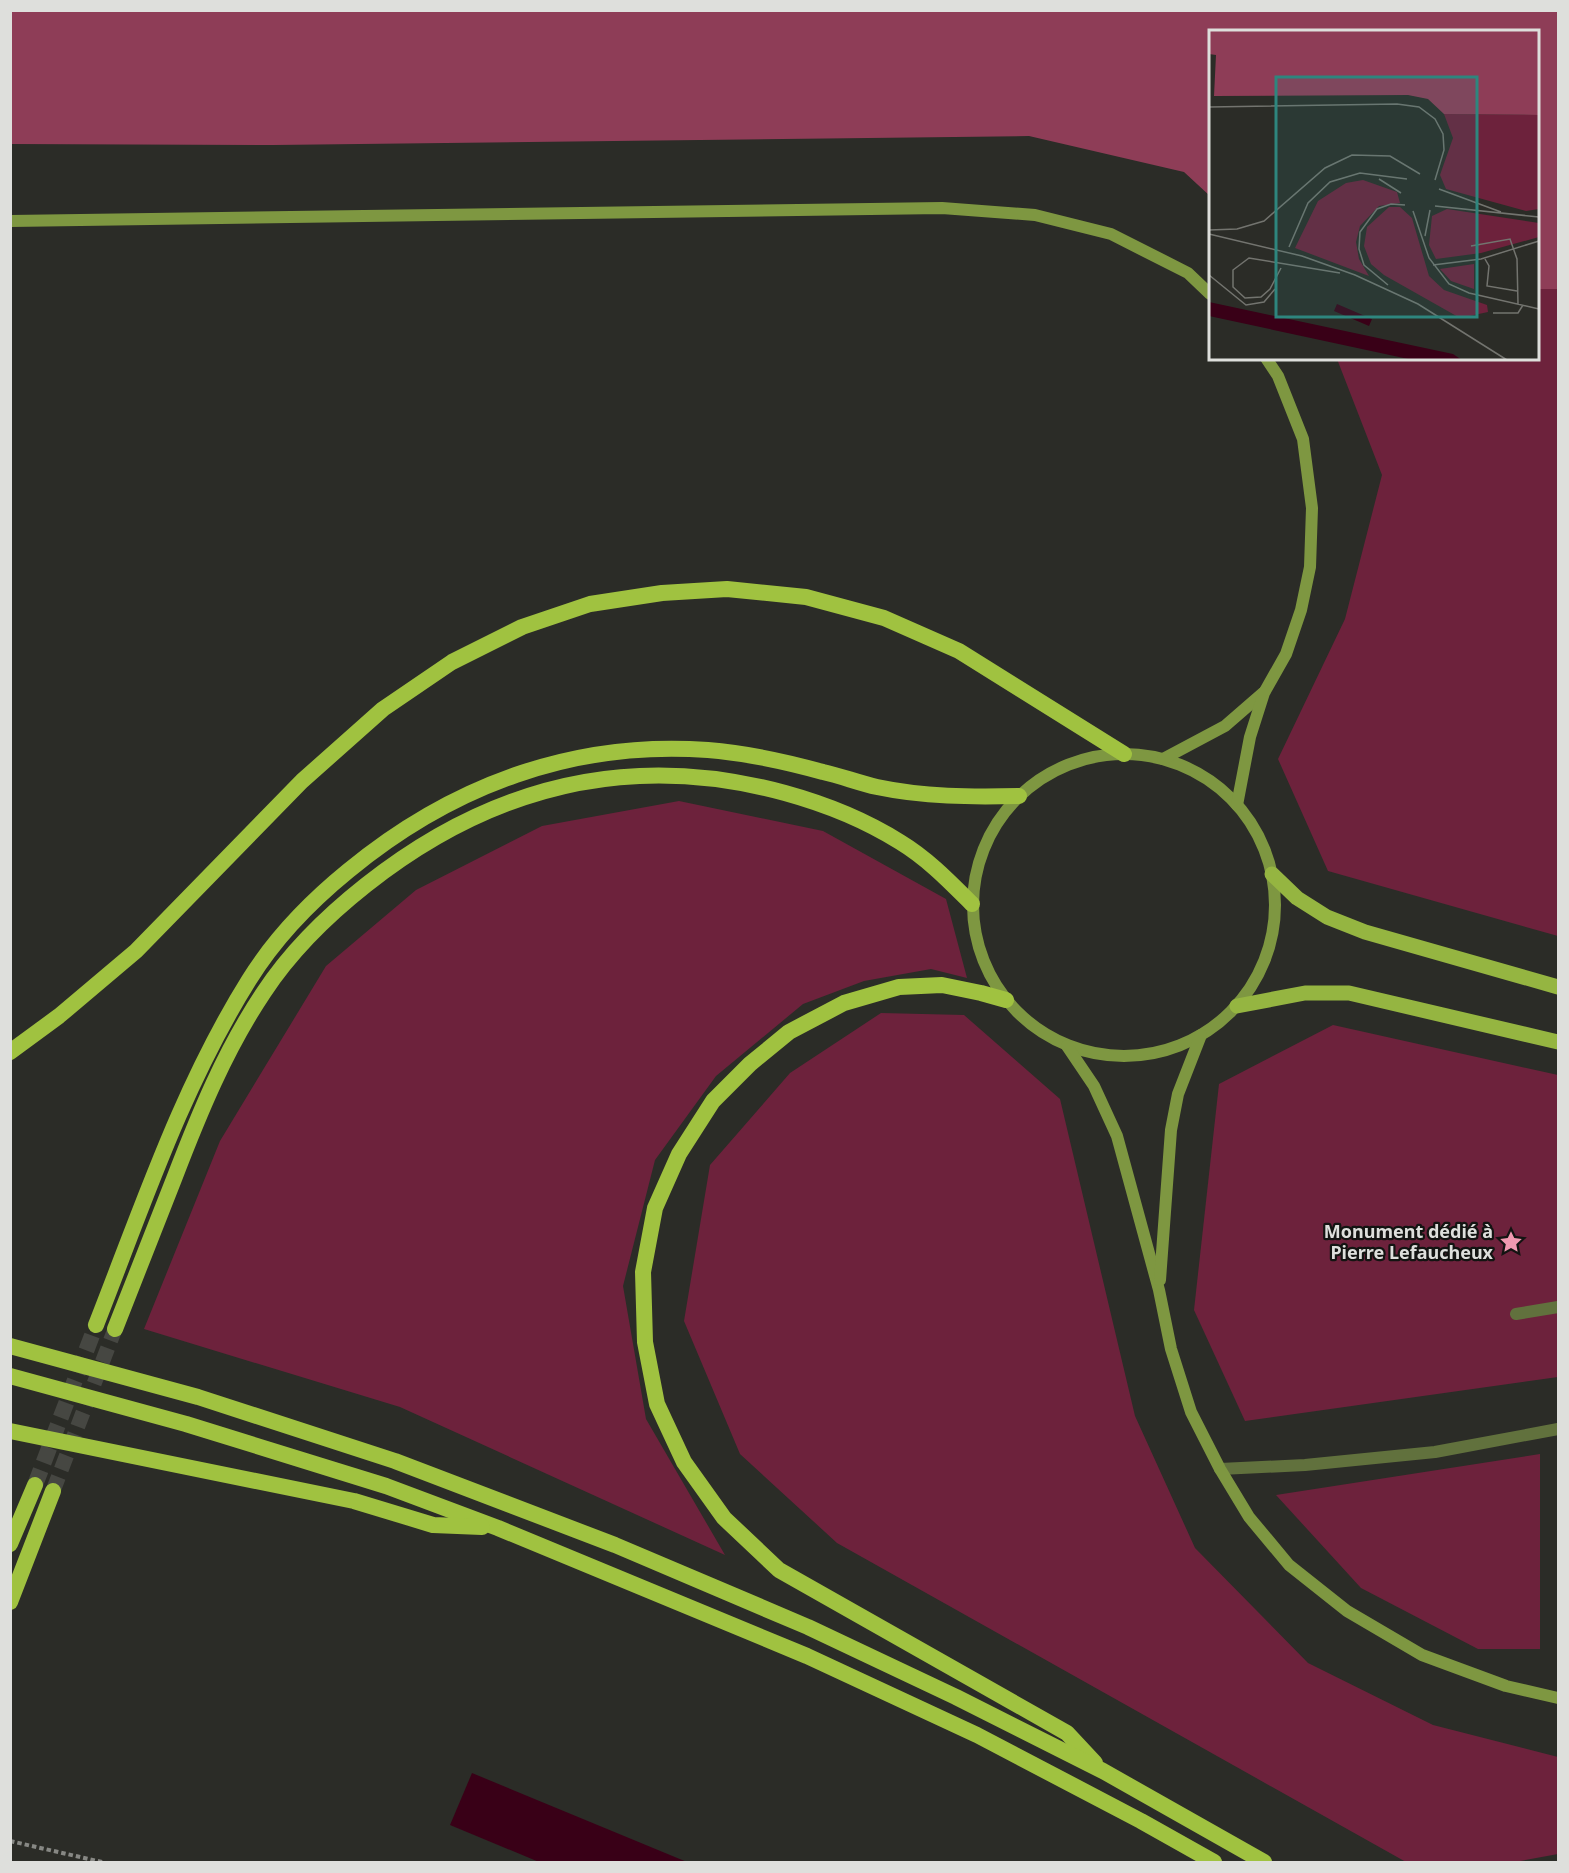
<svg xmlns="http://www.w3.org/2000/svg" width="1569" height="1873" viewBox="0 0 1569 1873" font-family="'Noto Sans',sans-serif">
	<rect width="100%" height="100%" fill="#2b2c27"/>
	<!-- green -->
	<g fill="#6d223c">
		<path d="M1538,289H1558V936L1328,871L1278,759L1345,619L1382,475L1337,359L1538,358Z"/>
		<path d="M679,801L823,831L946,899L967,978L931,969L864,981L803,1004L716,1076L655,1160L623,1286L646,1419L725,1555L400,1407L144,1329L220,1141L326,966L416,890L542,826Z"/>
		<path d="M881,1013L964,1015L1060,1099L1135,1416L1195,1548L1308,1663L1433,1725L1558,1757V1854L1515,1862H1406L837,1543L740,1454L684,1321L710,1165L790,1073Z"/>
		<path d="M1333,1025L1558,1075V1377L1245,1421L1194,1310L1219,1084Z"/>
		<path d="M1540,1454V1649H1478L1361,1588L1276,1495Z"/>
	</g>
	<!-- forest -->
	<path fill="#8e3d57" d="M11,10L1558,11V289H1538V32H1210V196L1184,172L1029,136L274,145L11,144Z"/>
	<!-- water -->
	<path fill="#390017" d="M472,1773L687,1862H539L450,1825Z"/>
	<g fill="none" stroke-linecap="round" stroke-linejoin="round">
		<!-- primary-tunnel -->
		<path stroke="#464742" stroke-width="15" stroke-dasharray="15 8" stroke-linecap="butt" d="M53,1491L115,1329"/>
		<!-- trunk-tunnel -->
		<path stroke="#464742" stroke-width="16" stroke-dasharray="16 8" stroke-linecap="butt" d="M35,1485L96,1325"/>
		<!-- path -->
		<path stroke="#878884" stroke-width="4" stroke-dasharray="4.5 3" stroke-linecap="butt" d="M10,1841L102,1862"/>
		<!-- service -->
		<g stroke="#61713d" stroke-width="12">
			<path d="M1516,1314L1558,1307"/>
			<path d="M1220,1469L1305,1465L1435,1452L1558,1429"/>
		</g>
		<!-- secondary -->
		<g stroke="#7e9741" stroke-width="12">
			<path d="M10,221L942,208L1035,215L1111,234L1188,273L1210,294"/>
			<circle cx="1124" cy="905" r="151"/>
			<path d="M1163,759L1225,726L1263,693"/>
			<path d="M1237,805L1250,737L1264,693L1286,654L1301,610L1310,567L1312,508L1303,439L1278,376L1266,358"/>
			<path d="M1067,1046L1094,1086L1117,1136L1159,1290L1171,1349L1191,1412L1220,1469L1249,1517L1289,1565L1347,1611L1422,1655L1506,1686L1558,1698"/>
			<path d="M1160,1280L1171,1130L1178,1094L1201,1035"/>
		</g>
		<!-- primary -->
		<g stroke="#95b541" stroke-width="15">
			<path d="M1272,874L1297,898L1327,917L1365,932L1558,987"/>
			<path d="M1237,1006L1305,993H1349L1558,1042"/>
		</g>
		<!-- trunk -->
		<g stroke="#a0c240" stroke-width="16">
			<path d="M1006,1000L981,993L942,985L899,987L844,1003L789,1032L750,1064L713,1101L679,1154L655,1208L643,1272L645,1342L657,1404L684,1462L724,1518L779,1570L1067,1733L1095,1763"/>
			<path d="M10,1052L59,1016L136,951L302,781L383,709L452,662L522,627L590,604L662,593L727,589L806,597L884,618L959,651L1124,754"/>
			<path d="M96,1325C142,1208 182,1087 249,980C275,938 310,902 348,871C451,786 573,740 708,750C745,753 787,762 823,772C841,776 859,783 877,787C924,797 971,797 1019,796"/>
			<path d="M115,1329C135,1279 154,1229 174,1179C199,1114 225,1050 264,992C291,951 328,915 366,885C491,786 631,751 785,793C825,804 865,820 900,842C928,859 950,882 972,904"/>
			<path d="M10,1346L198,1397L395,1461L615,1545L808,1627L956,1697L1103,1771L1264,1862"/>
			<path d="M10,1376L186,1424L386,1486L498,1528L807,1656L977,1735L1141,1821L1214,1862"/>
			<path d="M10,1431L354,1501L433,1525L482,1527"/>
			<path d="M10,1544L35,1485"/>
			<path d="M10,1602L53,1491"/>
		</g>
	</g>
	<!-- icons -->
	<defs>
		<g id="sight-bare" transform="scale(1.8)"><path d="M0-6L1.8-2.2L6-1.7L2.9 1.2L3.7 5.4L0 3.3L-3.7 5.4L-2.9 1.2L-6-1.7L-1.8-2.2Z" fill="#f19ab1" stroke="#131412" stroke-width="2.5" paint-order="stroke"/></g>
	</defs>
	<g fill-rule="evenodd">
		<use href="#sight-bare" x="1511" y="1242"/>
	</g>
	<g text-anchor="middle" stroke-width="4.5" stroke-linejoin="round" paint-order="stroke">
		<!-- poi labels -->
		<g font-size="18" font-weight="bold" fill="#dedfdc" stroke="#131412" text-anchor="end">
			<text x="1493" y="1238">Monument dédié à<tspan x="1493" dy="21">Pierre Lefaucheux</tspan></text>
		</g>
	</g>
	<!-- overview -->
	<g transform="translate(1209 30)">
		<rect width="330" height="330" fill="#2b2c27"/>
		<path d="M235,84L330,85V179L317,181L237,159L231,145L244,108ZM154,150L188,162L191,173L170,176L151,196L147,212L150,229L160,246L86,218L109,171L137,153ZM180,177H191L203,188L220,246L235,260L278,275L279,282L251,288L175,245L162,234L155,216L158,197ZM238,179L330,193V207L272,223L227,229L220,215L223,186ZM265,234V259L242,251L231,239Z" fill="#6d223c"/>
		<path d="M0,0H330V85L235,84L219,69L199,65L5,66L7,25L0,24Z" fill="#8e3d57"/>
		<path d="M0,272L244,324L253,330H204L0,286ZM128,274L163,289L160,296L125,281Z" fill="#390017"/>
		<path fill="none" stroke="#73746f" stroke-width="1.5" d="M0,77L188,74L210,77L226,89L234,104L235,120L226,150M170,149L192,163M230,159L292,182M226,176L330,187M204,181L220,228L240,254L260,263L330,279M0,200L28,199L55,191L116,138L143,125L181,126L211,144M0,204L93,226L146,245L209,274L298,330M216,206L221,180M262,216L301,209L308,229L309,274M80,217L99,173L121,152L151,143L198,149M276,229L280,236L278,256L308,261M224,235L272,229L330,211M72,238L61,259L52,267L36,268L24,257V240L40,228L131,243M0,245L37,275L55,272L66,259M179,255L155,235L150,219L151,202L168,179L182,174L196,175M284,283H309L314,275"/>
		<path fill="#2e867e" fill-opacity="0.15" stroke="#2e867e" stroke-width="3" d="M67,47H268V287H67Z"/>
		<rect width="330" height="330" fill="none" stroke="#dedfdc" stroke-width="3"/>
	</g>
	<!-- border -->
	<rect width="1569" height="1873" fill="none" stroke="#dedfdc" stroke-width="24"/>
</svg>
